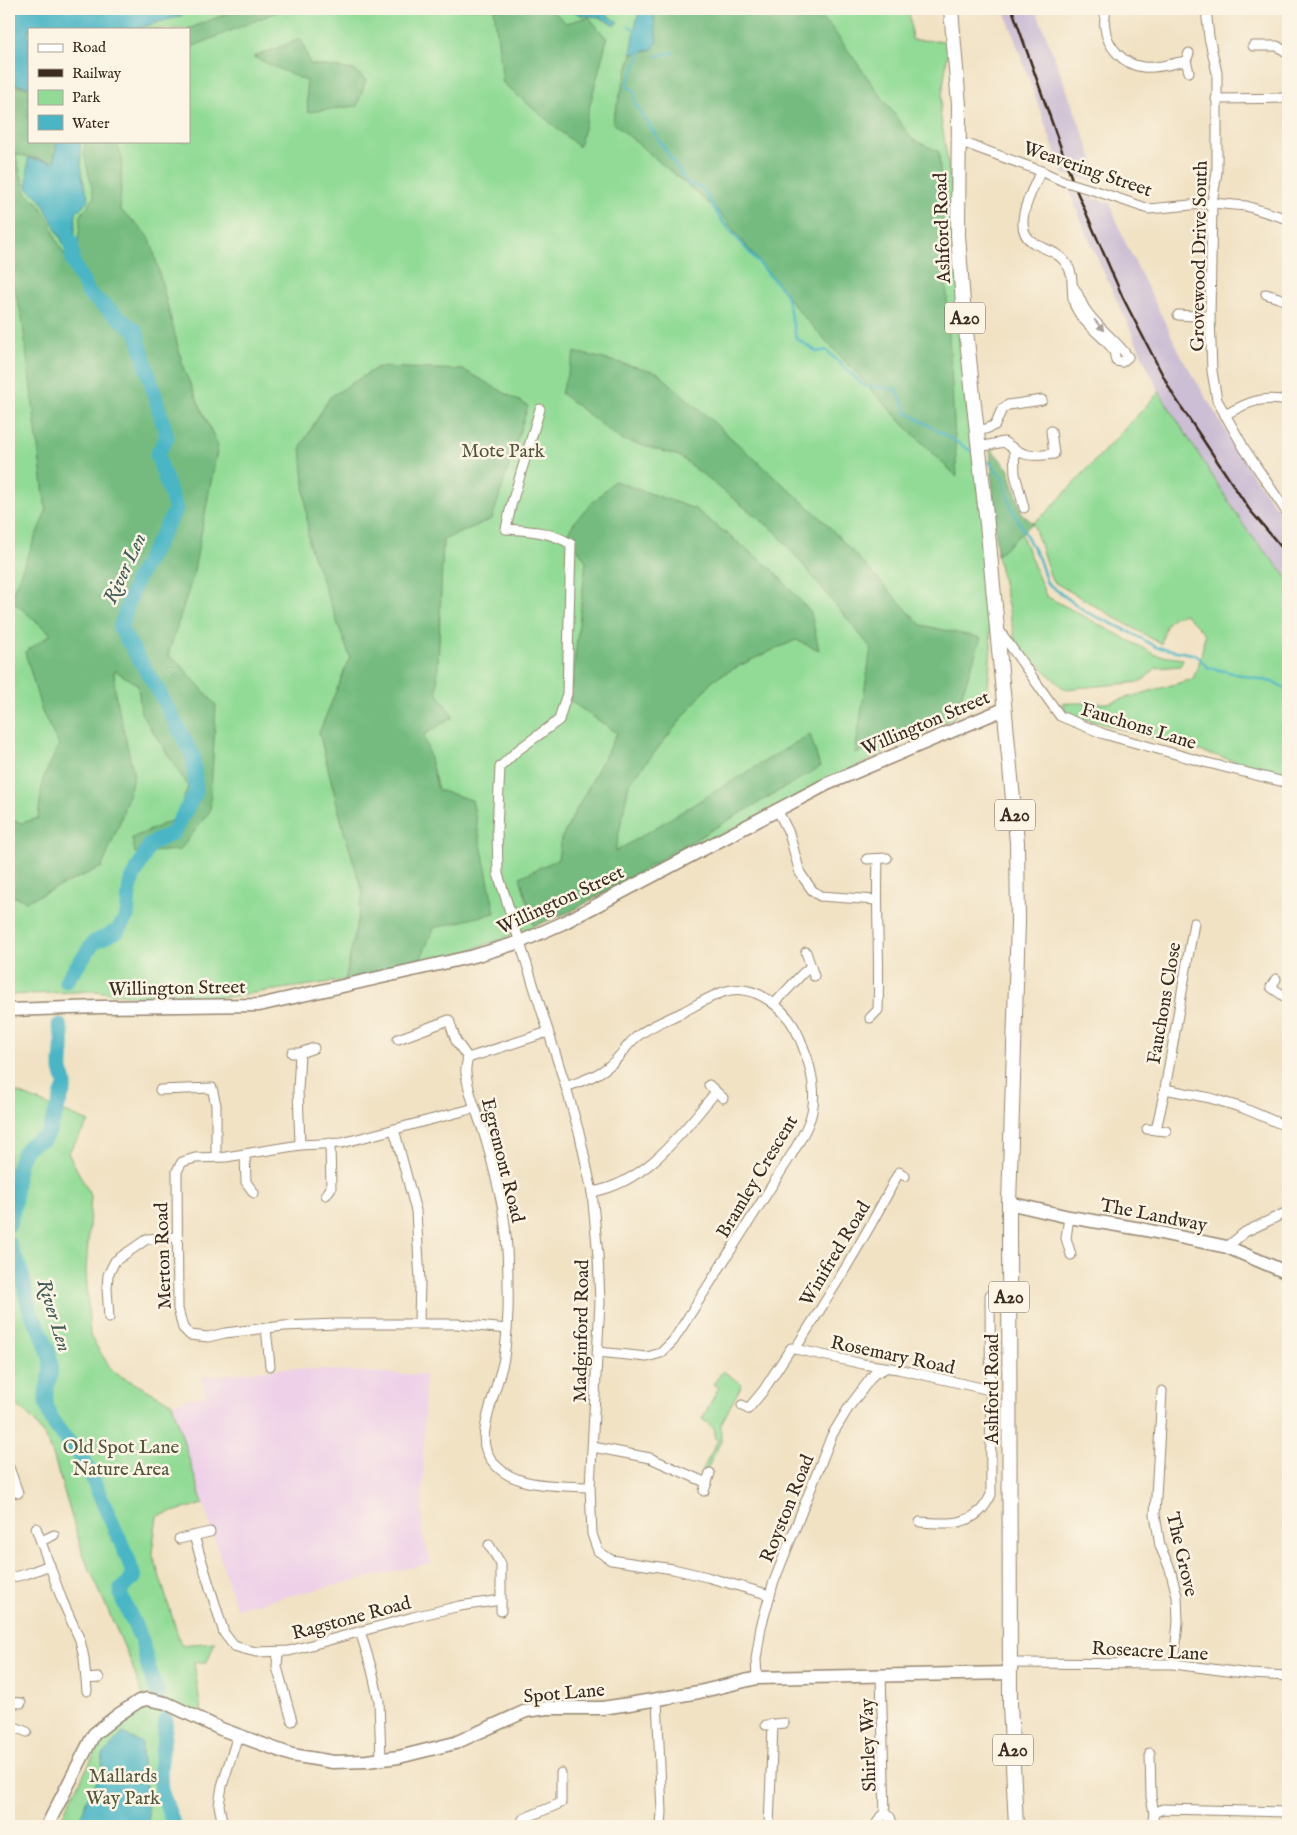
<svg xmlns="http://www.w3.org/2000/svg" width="1297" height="1835" viewBox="0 0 1297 1835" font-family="'IM FELL English',serif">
	<rect width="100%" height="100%" fill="#fcf5e5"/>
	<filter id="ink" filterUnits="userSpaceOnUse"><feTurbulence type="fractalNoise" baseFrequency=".02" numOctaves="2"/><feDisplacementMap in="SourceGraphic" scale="10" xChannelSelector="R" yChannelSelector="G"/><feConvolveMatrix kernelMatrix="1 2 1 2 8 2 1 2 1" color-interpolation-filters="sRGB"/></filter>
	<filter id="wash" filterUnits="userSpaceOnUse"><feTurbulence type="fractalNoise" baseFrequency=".0096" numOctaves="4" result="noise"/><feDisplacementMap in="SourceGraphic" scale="20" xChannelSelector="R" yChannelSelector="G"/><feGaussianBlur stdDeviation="1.12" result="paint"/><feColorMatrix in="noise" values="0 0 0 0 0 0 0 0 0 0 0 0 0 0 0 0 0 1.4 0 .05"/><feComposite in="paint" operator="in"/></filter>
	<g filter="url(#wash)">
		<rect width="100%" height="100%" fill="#f1e2c4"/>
		<!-- built -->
		<path fill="#eed0e8" d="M285,1368L425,1375L422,1532L431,1563L236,1608L172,1403L206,1395L202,1377Z"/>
		<!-- industrial -->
		<g fill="#ccbed4">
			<path d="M1004,9H1036L1102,183L1063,174Z"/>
			<path d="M1069,191L1110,203L1124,240L1183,359L1251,473L1288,523V578L1248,532L1159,392L1095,253Z"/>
		</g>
		<!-- green -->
		<g fill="#92db96" stroke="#66825a" fill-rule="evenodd">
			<path d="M9,9H918H909L912,40L949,41L940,112L953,196L967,413L984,528L991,646L988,690L951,719L577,907L500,940L458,954L345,980L226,997L158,999L95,991L9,995ZM29,29H189V141H29Z"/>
			<path d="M1159,392L1248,532L1288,578V776L1068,714L1062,703H1108L1193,679L1201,657L1205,634L1185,614C1165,617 1166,626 1161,644L1052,581L1033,523L1048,511Z"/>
			<path d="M1021,533L1046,596L1156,655L1183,659L1180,666L1156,668L1141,682L1064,689L1016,643L997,555Z"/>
			<path d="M9,1089L89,1122L68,1153L91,1196L86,1272L90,1336L113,1372L172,1403L203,1504L157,1516L152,1552L181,1645L215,1642L207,1662H194L202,1719L168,1708C170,1730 163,1752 164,1774C164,1792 172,1809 179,1826H57L101,1741L140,1707L144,1699L130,1660L83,1554L54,1458L47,1441L35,1422L17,1405L9,1393Z"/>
			<path d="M723,1371L742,1384L721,1424V1441L704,1475L701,1473L718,1440L716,1439L714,1428L702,1419L719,1387L713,1384Z"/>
		</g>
		<!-- forest -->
		<g fill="#75bb7f" stroke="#58724e">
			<path d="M238,9H284L189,48L188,29Z"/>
			<path d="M494,9H551L566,23L589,17L607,39L579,147L503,83Z"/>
			<path d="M645,9H804L829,24L912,139L939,152L957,477L905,426L801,314L718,211L612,122Z"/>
			<path d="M301,39L310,64L354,70L366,80L357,106L308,112L306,81L253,57Z"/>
			<path d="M9,85L29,88V141H57L54,162L15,154L26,193L38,202L51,224L57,241L70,265L76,262L81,215L94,197L84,153L85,141H116L122,158L120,210L138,225L151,241L184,370L218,446L193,576L168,655L180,664L216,705L210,811L180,850L135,853L132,838L177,818L188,786L141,713L138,685L114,670L115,693L134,775L120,822L102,867L27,901L9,895V819L22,823L38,818L43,779L59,745L42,712L25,652L51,634L10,599L46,511L22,317L9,269Z"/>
			<path d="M575,352L657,372L821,518L921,625L981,638L956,712L855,754L871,648L776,532L679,456L620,439L561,393Z"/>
			<path d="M378,367L464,370L528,406L492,519L443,540L437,692L453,717L424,735L438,790L472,800L495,913L434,928L418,965L345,980L363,893L344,831L319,733L350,657L309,545L301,446L330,397Z"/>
			<path d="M990,447L1009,470L1022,514L1033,523L997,555Z"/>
			<path d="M614,481L695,509L773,570L811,613L819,650L796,640L751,660L714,679L629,784L615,852L810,734L820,767L572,911L534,926L520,877L558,859L561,839L617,733L570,701L586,561L567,534L578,517Z"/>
		</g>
		<!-- water -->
		<g fill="#49b5c5" stroke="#427072">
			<path d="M9,9H185L181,16L135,29H29V87L9,83Z"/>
			<path d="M571,9H603L606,15L618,22L615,25L599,17L580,15Z"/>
			<path d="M641,9H653L657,42L653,49L633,54L631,52C635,37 634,22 641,9Z"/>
			<path d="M57,141H80L82,176L89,200L76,212L73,262L40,198L27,188L28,158L54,162Z"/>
			<path d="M123,1733L142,1743V1773L146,1787L149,1826H79L86,1801L101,1774L103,1755Z"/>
		</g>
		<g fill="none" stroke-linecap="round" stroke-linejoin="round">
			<!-- stream -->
			<g stroke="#49b5c5" stroke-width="2.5">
				<path d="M629,26L636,30"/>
				<path d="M642,51L626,86L634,90L635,104L688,184L702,188L722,221L786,294L796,338L817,352L826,350L864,386L896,389L908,413L973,452"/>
				<path d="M657,56L673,52"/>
				<path d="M988,461L1003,478L1011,507L1039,559L1047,583L1086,612L1128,631L1156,647L1197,655L1207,667L1276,683L1288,690"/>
			</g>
			<!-- river -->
			<g stroke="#49b5c5" stroke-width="15">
				<path d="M66,981L94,942L117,931L127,916L130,884L150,844L173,833L196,792L193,756L158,690L120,628L136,581L176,509L157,455L167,437L136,331L89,294L73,262L71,241"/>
				<path d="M9,1225C12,1215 15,1204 15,1194C17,1172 17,1144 44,1139L49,1132L65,1086C66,1080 62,1077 61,1070C60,1054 66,1040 59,1025"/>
				<path d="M9,1243C12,1256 17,1259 21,1271C25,1283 25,1296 29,1308C33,1320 42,1330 45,1342C49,1352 52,1366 50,1376C48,1385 45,1392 46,1402C49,1426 72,1443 85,1462L129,1561L134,1578L121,1589V1596L142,1641L149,1670L158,1694"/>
				<path d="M166,1720L160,1770L161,1790L174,1826"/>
			</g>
		</g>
	</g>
	<g filter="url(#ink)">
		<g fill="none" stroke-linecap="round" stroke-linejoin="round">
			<!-- street casing -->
			<g stroke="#968671" stroke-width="11">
				<g id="street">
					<path d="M1106,9C1105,15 1104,22 1105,28C1107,47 1124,65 1143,67C1157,69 1173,63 1186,61"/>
					<path d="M1206,9L1209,37L1217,73V172L1212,203L1210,317L1212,371L1217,400L1244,448L1288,514"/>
					<path d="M1253,46H1277L1288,53"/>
					<path d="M1189,53L1186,61L1189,72"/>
					<path d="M1216,99L1288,98"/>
					<path d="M967,144L1041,171L1063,181"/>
					<path d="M1041,171C1033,189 1009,229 1034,243C1046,250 1058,252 1066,263C1077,278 1068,295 1077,310C1086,327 1103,335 1113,350C1115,353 1115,357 1116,361L1122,362L1128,357C1116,339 1097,328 1085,309C1080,301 1078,292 1072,285"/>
					<path d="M1099,192L1149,209L1212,203L1246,206L1288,219"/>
					<path d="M1266,294L1288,301"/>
					<path d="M1178,315L1210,317"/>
					<path d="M540,409L511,506L506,529C531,531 549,531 571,544L567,694L563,706L559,720L518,750L500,767L497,829L498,874L566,1087L580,1136L592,1192L598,1256L600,1302L590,1487L592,1534L598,1551L611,1560L673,1569L707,1577L770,1595"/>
					<path d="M1225,415C1248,402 1261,396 1288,401"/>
					<path d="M978,430L986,429L995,425L1002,409L1008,405L1042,400"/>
					<path d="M979,447L1004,442C1025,457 1029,457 1054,454L1051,431"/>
					<path d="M1014,449L1015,474L1024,508"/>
					<path d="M999,630L1060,716L1104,734L1204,762L1288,783"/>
					<path d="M778,811L789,833L800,873L812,890L820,896L876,900"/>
					<path d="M867,859L887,858"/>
					<path d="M806,952L814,976"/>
					<path d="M1276,979L1271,987L1288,999"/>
					<path d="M775,1003L802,974L811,966"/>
					<path d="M870,1018L878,1010C880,959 876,909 878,859"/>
					<path d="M398,1039L449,1020L456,1041L468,1058"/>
					<path d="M292,1053H300L314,1048"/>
					<path d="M468,1058C467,1063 465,1068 466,1073C468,1094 478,1114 484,1134C491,1156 496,1178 501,1200C507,1229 508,1258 508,1287C509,1311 507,1335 504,1358C500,1381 478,1430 486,1450C502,1490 555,1485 590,1487"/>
					<path d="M468,1058L548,1032"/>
					<path d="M709,1085L723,1098"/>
					<path d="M566,1087C581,1081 598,1076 610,1065C621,1057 627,1043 639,1035C651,1025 669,1019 683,1012C696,1005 709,997 723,992C756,981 789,1011 800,1039C811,1065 820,1097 808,1124C804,1134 798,1144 792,1154L673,1341L661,1353L647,1357L598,1352"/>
					<path d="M1165,1089L1210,1098L1243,1108L1288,1127"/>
					<path d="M160,1090L212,1088L216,1105V1156"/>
					<path d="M475,1108L342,1143L300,1145L226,1157L195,1158L182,1162L177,1171V1179L178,1309L183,1328L190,1335L208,1337L225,1333L284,1326L337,1324H457L507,1329"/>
					<path d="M394,1129L416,1211L420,1281L419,1323"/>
					<path d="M1147,1129L1166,1131"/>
					<path d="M1156,1130L1165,1089L1194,923"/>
					<path d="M300,1145L298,1090L300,1053"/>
					<path d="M245,1154L246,1182L254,1193"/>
					<path d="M592,1192C647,1183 682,1132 716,1092"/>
					<path d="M326,1195L331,1188L330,1143"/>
					<path d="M1069,1217L1066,1238L1071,1255"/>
					<path d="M1227,1247L1245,1232L1287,1212"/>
					<path d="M109,1318L107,1288L108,1275L115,1261L147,1239L177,1237"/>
					<path d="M266,1328L270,1366"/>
					<path d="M795,1349C832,1292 868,1233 899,1172L905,1176"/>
					<path d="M1162,1391L1155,1514L1160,1546L1170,1569L1177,1596L1178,1622L1174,1664"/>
					<path d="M742,1405L748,1409L763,1391L791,1348L863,1364L898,1369L990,1390"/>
					<path d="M593,1447L650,1458L707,1483"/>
					<path d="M9,1467L18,1493"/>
					<path d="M704,1491L710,1473"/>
					<path d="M920,1522C940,1523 964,1527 980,1511C985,1507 988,1500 991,1495L990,1295L1009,1290"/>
					<path d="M36,1528L62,1600L80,1640L84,1658L87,1691"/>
					<path d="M194,1536L224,1633L234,1646L244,1649L256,1652L289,1651L413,1617L460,1606L501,1600"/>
					<path d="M179,1539L210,1532"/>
					<path d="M41,1541L54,1535"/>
					<path d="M489,1545L501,1564V1611"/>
					<path d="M9,1578L26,1574L50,1565"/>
					<path d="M360,1631L372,1670L379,1701L381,1759"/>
					<path d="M278,1652L277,1667L292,1721"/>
					<path d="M1010,1663L1174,1664L1250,1674L1288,1676"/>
					<path d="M881,1675L885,1815"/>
					<path d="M757,1678L756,1659L761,1627L773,1584L832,1435L849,1407L874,1374L886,1368"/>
					<path d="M86,1679L99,1678"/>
					<path d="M657,1699L662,1812L661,1826"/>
					<path d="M9,1702L21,1703"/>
					<path d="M9,1722L10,1725L27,1732"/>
					<path d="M766,1725L784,1723"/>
					<path d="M1150,1753L1151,1797L1154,1813L1152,1826"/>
					<path d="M1154,1813L1163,1809L1288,1812"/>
					<path d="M223,1826L219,1805L222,1786L238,1735"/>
					<path d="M521,1826L523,1819L561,1803V1773"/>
					<path d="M769,1826L773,1724"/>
					<path d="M879,1826L877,1823L881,1816L885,1815L890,1817L892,1823L891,1826"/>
				</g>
			</g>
			<!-- secondary casing -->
			<g stroke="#968671" stroke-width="15">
				<g id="secondary">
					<path d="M9,1010L100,1007L259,1005L474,956L520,942L563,923L827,784L1004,709"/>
					<path d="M1009,1203L1069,1217L1141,1229L1227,1247L1288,1273"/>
					<path d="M47,1826L94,1734L118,1715L139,1701L147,1699L166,1703L221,1729L292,1755L333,1762L367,1761L399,1757L455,1743L526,1711L547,1708H602L629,1704L699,1692L757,1678L1010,1673"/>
				</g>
			</g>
			<!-- primary casing -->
			<g stroke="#968671" stroke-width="16">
				<path id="primary" d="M951,9L959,105L958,235L963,303L989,543L1017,842L1018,922L1009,1203L1010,1704L1016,1826"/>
			</g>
			<!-- street -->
			<use href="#street" stroke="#fff" stroke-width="9"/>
			<!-- secondary -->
			<use href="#secondary" stroke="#fff" stroke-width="12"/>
			<!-- primary -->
			<use href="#primary" stroke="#fff" stroke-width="14"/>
			<!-- rail -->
			<path stroke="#3b2a1e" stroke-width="2.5" d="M1012,9L1074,185L1123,298L1172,393L1249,509L1288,555"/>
			<!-- street-bridge casing -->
			<g stroke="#968671" stroke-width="11" stroke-linecap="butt">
				<path id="street-bridge" d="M1063,181L1099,192"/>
			</g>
			<!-- street-bridge -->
			<use href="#street-bridge" stroke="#fff" stroke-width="9"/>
		</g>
		<!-- one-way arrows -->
		<defs><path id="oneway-solid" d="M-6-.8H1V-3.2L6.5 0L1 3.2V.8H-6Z" transform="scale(1.25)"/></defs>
		<use fill="#a79f9a" href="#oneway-solid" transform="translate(1099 325) rotate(49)"/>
	</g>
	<g text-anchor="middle" stroke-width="5" stroke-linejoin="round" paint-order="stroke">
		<!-- shield labels -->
		<g fill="#fcf5e5" stroke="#75675a" stroke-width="1">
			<rect x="945" y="302.5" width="40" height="31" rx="4"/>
			<rect x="995" y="799.5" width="40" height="31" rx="4"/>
			<rect x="989" y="1281.5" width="40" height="31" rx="4"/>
			<rect x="993" y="1734.5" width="40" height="31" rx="4"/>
		</g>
		<g font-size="18" font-weight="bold" fill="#3b2a1e">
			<text x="965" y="324">A20</text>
			<text x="1015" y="821">A20</text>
			<text x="1009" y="1303">A20</text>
			<text x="1013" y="1756">A20</text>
		</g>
		<!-- street labels -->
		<g font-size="19" fill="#3b2a1e" stroke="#fcf5e5">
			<text transform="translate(1088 168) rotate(19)" y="7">Weavering Street</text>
			<text transform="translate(941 228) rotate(-92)" y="7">Ashford Road</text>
			<text transform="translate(1198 256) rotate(-89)" y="7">Grovewood Drive South</text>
			<text transform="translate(925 722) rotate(-23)" y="7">Willington Street</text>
			<text transform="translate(1139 725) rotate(17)" y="7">Fauchons Lane</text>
			<text transform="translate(560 899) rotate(-25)" y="7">Willington Street</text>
			<text transform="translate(177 987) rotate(-1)" y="7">Willington Street</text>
			<text transform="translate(1163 1003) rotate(-80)" y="7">Fauchons Close</text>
			<text transform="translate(504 1160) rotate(76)" y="7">Egremont Road</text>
			<text transform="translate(756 1176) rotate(-59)" y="7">Bramley Crescent</text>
			<text transform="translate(1154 1214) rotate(11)" y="7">The Landway</text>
			<text transform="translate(834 1253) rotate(-59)" y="7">Winifred Road</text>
			<text transform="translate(162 1256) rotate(-92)" y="7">Merton Road</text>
			<text transform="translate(580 1331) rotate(-89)" y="7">Madginford Road</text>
			<text transform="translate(893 1354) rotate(12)" y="7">Rosemary Road</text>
			<text transform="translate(991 1389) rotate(-90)" y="7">Ashford Road</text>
			<text transform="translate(786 1508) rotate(-68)" y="7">Royston Road</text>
			<text transform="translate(1183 1554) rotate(77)" y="7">The Grove</text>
			<text transform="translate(351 1617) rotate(-15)" y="7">Ragstone Road</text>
			<text transform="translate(1150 1650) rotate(3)" y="7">Roseacre Lane</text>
			<text transform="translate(564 1692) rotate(-5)" y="7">Spot Lane</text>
			<text transform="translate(867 1745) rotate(-92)" y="7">Shirley Way</text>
		</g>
		<!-- park labels -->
		<g font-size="19" fill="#51563c" stroke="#fcf5e5">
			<text x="503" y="457">Mote Park</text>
			<text x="121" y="1453">Old Spot Lane<tspan x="121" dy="22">Nature Area</tspan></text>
			<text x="123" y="1782">Mallards<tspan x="123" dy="22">Way Park</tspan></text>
		</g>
		<!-- water labels -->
		<g font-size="20" font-style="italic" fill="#405b58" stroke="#fcf5e5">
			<text transform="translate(124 568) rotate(-65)" y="7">River Len</text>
			<text transform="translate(55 1315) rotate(73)" y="7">River Len</text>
		</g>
	</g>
	<!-- margin -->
	<rect width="1297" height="1835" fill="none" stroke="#fcf5e5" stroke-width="30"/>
	<!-- legend -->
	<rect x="28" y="28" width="162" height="115" fill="#fcf5e5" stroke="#afa495"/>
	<rect x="38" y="44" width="25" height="8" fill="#ffffff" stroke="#afa495"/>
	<text x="72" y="52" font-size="15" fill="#3b2a1e">Road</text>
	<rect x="38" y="69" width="25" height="8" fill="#3b2a1e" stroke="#afa495"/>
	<text x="72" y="78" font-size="15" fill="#3b2a1e">Railway</text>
	<rect x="38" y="90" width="25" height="15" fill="#92db96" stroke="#afa495"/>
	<text x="72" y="102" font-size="15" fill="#3b2a1e">Park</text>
	<rect x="38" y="115" width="25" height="15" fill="#49b5c5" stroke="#afa495"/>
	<text x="72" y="128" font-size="15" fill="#3b2a1e">Water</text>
</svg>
